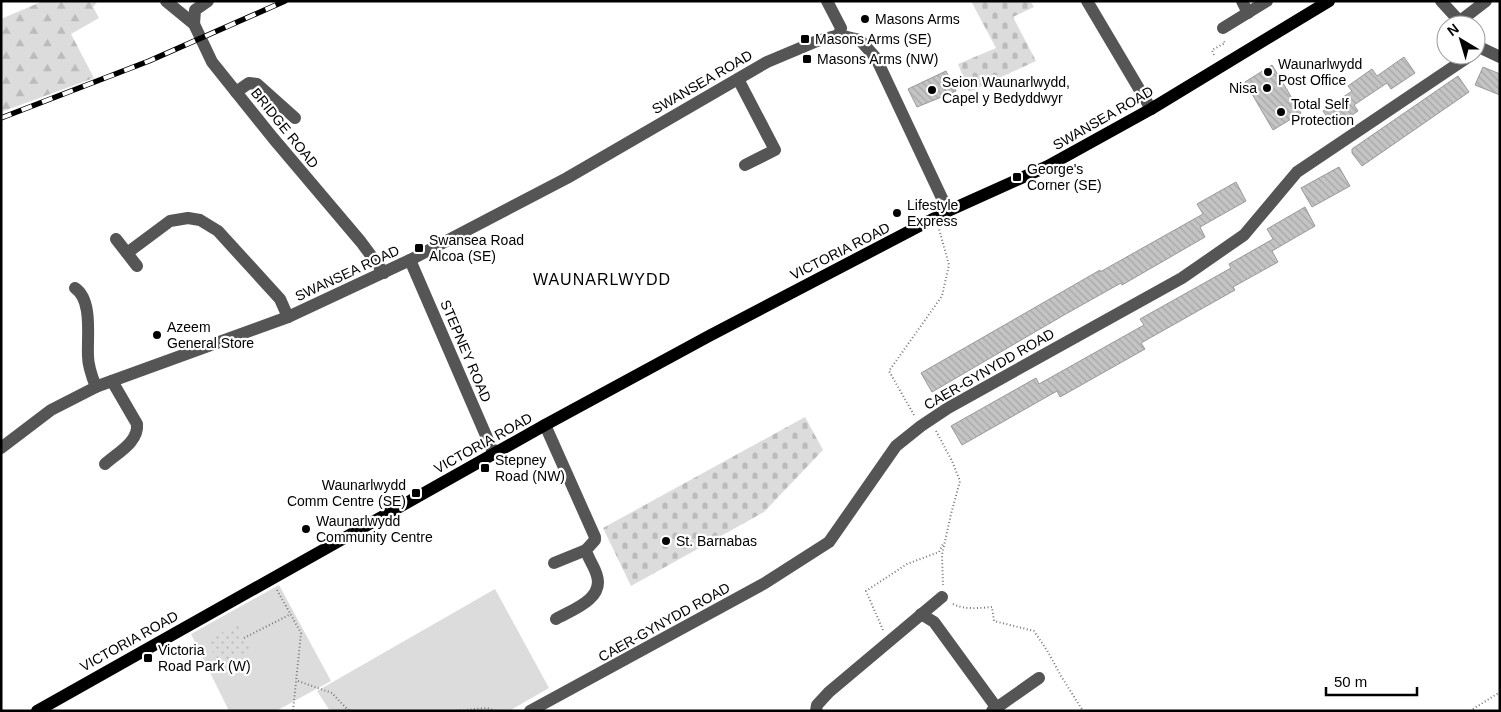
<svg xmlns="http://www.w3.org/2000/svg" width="1501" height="712" viewBox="0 0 1501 712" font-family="Helvetica,sans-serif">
	<defs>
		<pattern id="forest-firs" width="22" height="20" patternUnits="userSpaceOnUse" patternTransform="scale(1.25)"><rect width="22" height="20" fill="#dcdcdc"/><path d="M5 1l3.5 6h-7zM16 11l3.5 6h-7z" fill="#bbb"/></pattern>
		<pattern id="cemetery-stones" width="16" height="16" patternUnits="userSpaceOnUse" patternTransform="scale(1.25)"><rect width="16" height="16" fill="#dcdcdc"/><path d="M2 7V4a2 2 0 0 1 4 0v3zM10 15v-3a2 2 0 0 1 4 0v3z" fill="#bbb"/></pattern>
		<pattern id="park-dots" width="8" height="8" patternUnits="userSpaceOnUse" patternTransform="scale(1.25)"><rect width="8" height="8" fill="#dcdcdc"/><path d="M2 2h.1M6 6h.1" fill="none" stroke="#bbb" stroke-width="1.8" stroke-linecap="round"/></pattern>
		<pattern id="building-back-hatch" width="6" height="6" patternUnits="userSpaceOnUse" patternTransform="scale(1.25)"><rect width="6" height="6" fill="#c4c4c4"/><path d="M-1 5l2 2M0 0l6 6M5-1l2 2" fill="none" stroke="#a7a7a7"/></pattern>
	</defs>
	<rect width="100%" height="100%" fill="#fff"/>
	<!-- grass -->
	<g fill="#dcdcdc">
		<path d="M279,585L331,681L276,711H229L191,634Z"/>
		<path d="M495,589L549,688L509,711H330L317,691Z"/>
	</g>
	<!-- forest -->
	<path fill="url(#forest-firs)" d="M43,1H98L93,7L99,18L71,34L94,78L1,112V19Z"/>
	<!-- cemetery -->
	<g fill="url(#cemetery-stones)">
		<path d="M971,1H1030L1034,7L1013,17L1036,61L969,92L958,64L996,48Z"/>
		<path d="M805,417L823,450L764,512L631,586L603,528Z"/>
	</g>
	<!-- park -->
	<path fill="url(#park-dots)" d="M238,625L250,650L219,665L207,640Z"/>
	<!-- building -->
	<g fill="url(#building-back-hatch)" stroke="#999">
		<path d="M1404,57L1415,73L1391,89L1387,83L1354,105L1358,111L1334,127L1323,111L1352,91L1348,86L1372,69L1377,76Z"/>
		<path d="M1272,65L1301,113L1273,130L1245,82Z"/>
		<path d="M1483,67L1500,74V95L1475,85Z"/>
		<path d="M946,71L956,91L917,107L908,89Z"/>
		<path d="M1458,76L1469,92L1362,166L1352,153V149Z"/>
		<path d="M1339,167L1350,186L1312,207L1301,188Z"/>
		<path d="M1236,182L1246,201L1200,227L1205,237L1122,285L1121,283L1064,315L932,392L921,373L1081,281L1100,270V272L1203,214L1197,204Z"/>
		<path d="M1305,207L1315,226L1272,251L1278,262L1233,287L1235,290L1141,343L1145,349L1060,397L1057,391L962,445L951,426L1036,378L1039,384L1144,325L1140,319L1231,268L1229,264L1273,239L1267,229Z"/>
	</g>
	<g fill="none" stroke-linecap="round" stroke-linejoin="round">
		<!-- path -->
		<g stroke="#777" stroke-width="2" stroke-dasharray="1 2.5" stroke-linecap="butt">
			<path d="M1214,55L1212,50L1225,43L1223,40"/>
			<path d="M914,415L889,371L942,296L949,265L939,229"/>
			<path d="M936,431L952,461L960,481L951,514L942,555L943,585"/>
			<path d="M277,590L301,633L293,711"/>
			<path d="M953,604C964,610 980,608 992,607L994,621L1034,631L1048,652L1061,676L1083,711"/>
			<path d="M883,630L866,591L907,564L939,552L943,544"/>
			<path d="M244,638L291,614"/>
			<path d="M298,681L332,693L347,709L352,711"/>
			<path d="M453,711L487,708L495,711"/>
			<path d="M1470,711L1500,692"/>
		</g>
		<!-- minor -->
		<g stroke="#555" stroke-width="12">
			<path d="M166,1L194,24L212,62L273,138L361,242L384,273"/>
			<path d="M827,1L841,28L839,35"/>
			<path d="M1087,1L1151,109"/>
			<path d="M1242,1L1248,13"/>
			<path d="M1441,1L1463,25"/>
			<path d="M1460,21L1486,1"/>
			<path d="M194,24L195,10L208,1"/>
			<path d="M1223,28L1267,1"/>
			<path d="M1476,42L1481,48L1500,57"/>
			<path d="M738,79L775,150L745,165"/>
			<path d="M236,92L249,83L257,84L295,118"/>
			<path d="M116,239L137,266"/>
			<path d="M127,253L170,221L188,218L200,220L218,231L280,299L288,317"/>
			<path d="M410,260L494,454"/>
			<path d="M75,288C93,300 87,337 88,356C88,366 92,377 96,387"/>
			<path d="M545,425L595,537V540L586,550C588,559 595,567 597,576C604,599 572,610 556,619"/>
			<path d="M1,448L51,410L98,386L288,317L410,260L567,178L767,62L817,41L839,35L860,40L876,58L948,211"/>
			<path d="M105,464C117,453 139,442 137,424L112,381"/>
			<path d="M554,563L586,550"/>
			<path d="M921,614L934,622L996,707"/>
			<path d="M530,711L765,583L829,542L896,446L921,426L948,408L1182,278L1244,235L1297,172L1471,55"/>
			<path d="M816,711L817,705L829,692L942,597"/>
			<path d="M992,711L1039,678"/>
		</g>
		<!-- major -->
		<path stroke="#000" stroke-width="12" d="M37,711L545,425L709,336L948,211L1048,166L1151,109L1329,1"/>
		<!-- rail casing -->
		<g stroke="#000" stroke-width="5.5">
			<path id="rail" d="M1,118L149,61L285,1"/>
		</g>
		<!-- rail -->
		<use href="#rail" stroke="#fff" stroke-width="4" stroke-dasharray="11" stroke-linecap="butt"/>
	</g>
	<!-- markers -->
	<g fill="#000" stroke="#fff" stroke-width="2">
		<circle cx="865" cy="19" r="5"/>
		<rect x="800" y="34" width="10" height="10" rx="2.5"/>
		<rect x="802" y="54" width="10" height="10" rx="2.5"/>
		<circle cx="1268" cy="72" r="5"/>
		<circle cx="1267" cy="88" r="5"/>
		<circle cx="932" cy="90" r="5"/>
		<circle cx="1281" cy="112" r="5"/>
		<rect x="1012" y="172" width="10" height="10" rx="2.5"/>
		<circle cx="897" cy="213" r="5"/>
		<rect x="414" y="243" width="10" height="10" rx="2.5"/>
		<circle cx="157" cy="335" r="5"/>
		<rect x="480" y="463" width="10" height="10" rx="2.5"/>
		<rect x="411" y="488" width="10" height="10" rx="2.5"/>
		<circle cx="306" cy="529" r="5"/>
		<circle cx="666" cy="541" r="5"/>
		<rect x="143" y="653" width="10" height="10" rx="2.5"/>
	</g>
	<g text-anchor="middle" stroke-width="4.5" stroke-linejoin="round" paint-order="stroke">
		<!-- poi labels -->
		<g font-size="14" fill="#000" stroke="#fff" text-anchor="start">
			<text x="875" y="24">Masons Arms</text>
			<text x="815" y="44">Masons Arms (SE)</text>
			<text x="817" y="64">Masons Arms (NW)</text>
			<text x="1278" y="69">Waunarlwydd<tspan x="1278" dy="16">Post Office</tspan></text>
			<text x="942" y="87">Seion Waunarlwydd,<tspan x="942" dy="16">Capel y Bedyddwyr</tspan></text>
			<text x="1257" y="93" text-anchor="end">Nisa</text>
			<text x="1291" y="109">Total Self<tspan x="1291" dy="16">Protection</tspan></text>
			<text x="1027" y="174">George's<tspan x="1027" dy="16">Corner (SE)</tspan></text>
			<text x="907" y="210">Lifestyle<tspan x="907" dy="16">Express</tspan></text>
			<text x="429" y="245">Swansea Road<tspan x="429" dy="16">Alcoa (SE)</tspan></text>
			<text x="167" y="332">Azeem<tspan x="167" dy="16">General Store</tspan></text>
			<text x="495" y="465">Stepney<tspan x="495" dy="16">Road (NW)</tspan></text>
			<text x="406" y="490" text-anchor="end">Waunarlwydd<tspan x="406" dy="16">Comm Centre (SE)</tspan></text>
			<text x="316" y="526">Waunarlwydd<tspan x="316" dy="16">Community Centre</tspan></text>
			<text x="676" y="546">St. Barnabas</text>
			<text x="158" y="655">Victoria<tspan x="158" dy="16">Road Park (W)</tspan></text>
		</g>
		<!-- street labels -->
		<g font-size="14" fill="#000" stroke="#fff">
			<text transform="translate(702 82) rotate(-30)" y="5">SWANSEA ROAD</text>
			<text transform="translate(1103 118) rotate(-30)" y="5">SWANSEA ROAD</text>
			<text transform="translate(285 128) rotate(51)" y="5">BRIDGE ROAD</text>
			<text transform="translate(840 251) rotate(-27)" y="5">VICTORIA ROAD</text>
			<text transform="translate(347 273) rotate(-25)" y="5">SWANSEA ROAD</text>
			<text transform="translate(466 351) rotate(67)" y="5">STEPNEY ROAD</text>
			<text transform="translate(989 369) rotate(-30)" y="5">CAER-GYNYDD ROAD</text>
			<text transform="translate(483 443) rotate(-29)" y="5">VICTORIA ROAD</text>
			<text transform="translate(664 622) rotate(-29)" y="5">CAER-GYNYDD ROAD</text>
			<text transform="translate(129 641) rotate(-29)" y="5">VICTORIA ROAD</text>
		</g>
		<!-- quarter labels -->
		<g font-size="16" letter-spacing="1" fill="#000" stroke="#fff">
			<text x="602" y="285">WAUNARLWYDD</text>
		</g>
	</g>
	<!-- border -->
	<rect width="1501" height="712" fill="none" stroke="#000000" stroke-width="5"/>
	<!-- north arrow -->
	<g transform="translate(1461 40) rotate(322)"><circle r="24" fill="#ffffff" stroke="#999999"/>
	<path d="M0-4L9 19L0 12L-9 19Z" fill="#000000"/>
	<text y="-8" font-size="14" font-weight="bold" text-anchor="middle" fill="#000000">N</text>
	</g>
	<!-- scale -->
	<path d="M1326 687v8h91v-8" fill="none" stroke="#000000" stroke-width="2.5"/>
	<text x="1334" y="687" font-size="15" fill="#000000" stroke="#ffffff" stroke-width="4" paint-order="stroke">50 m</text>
</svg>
